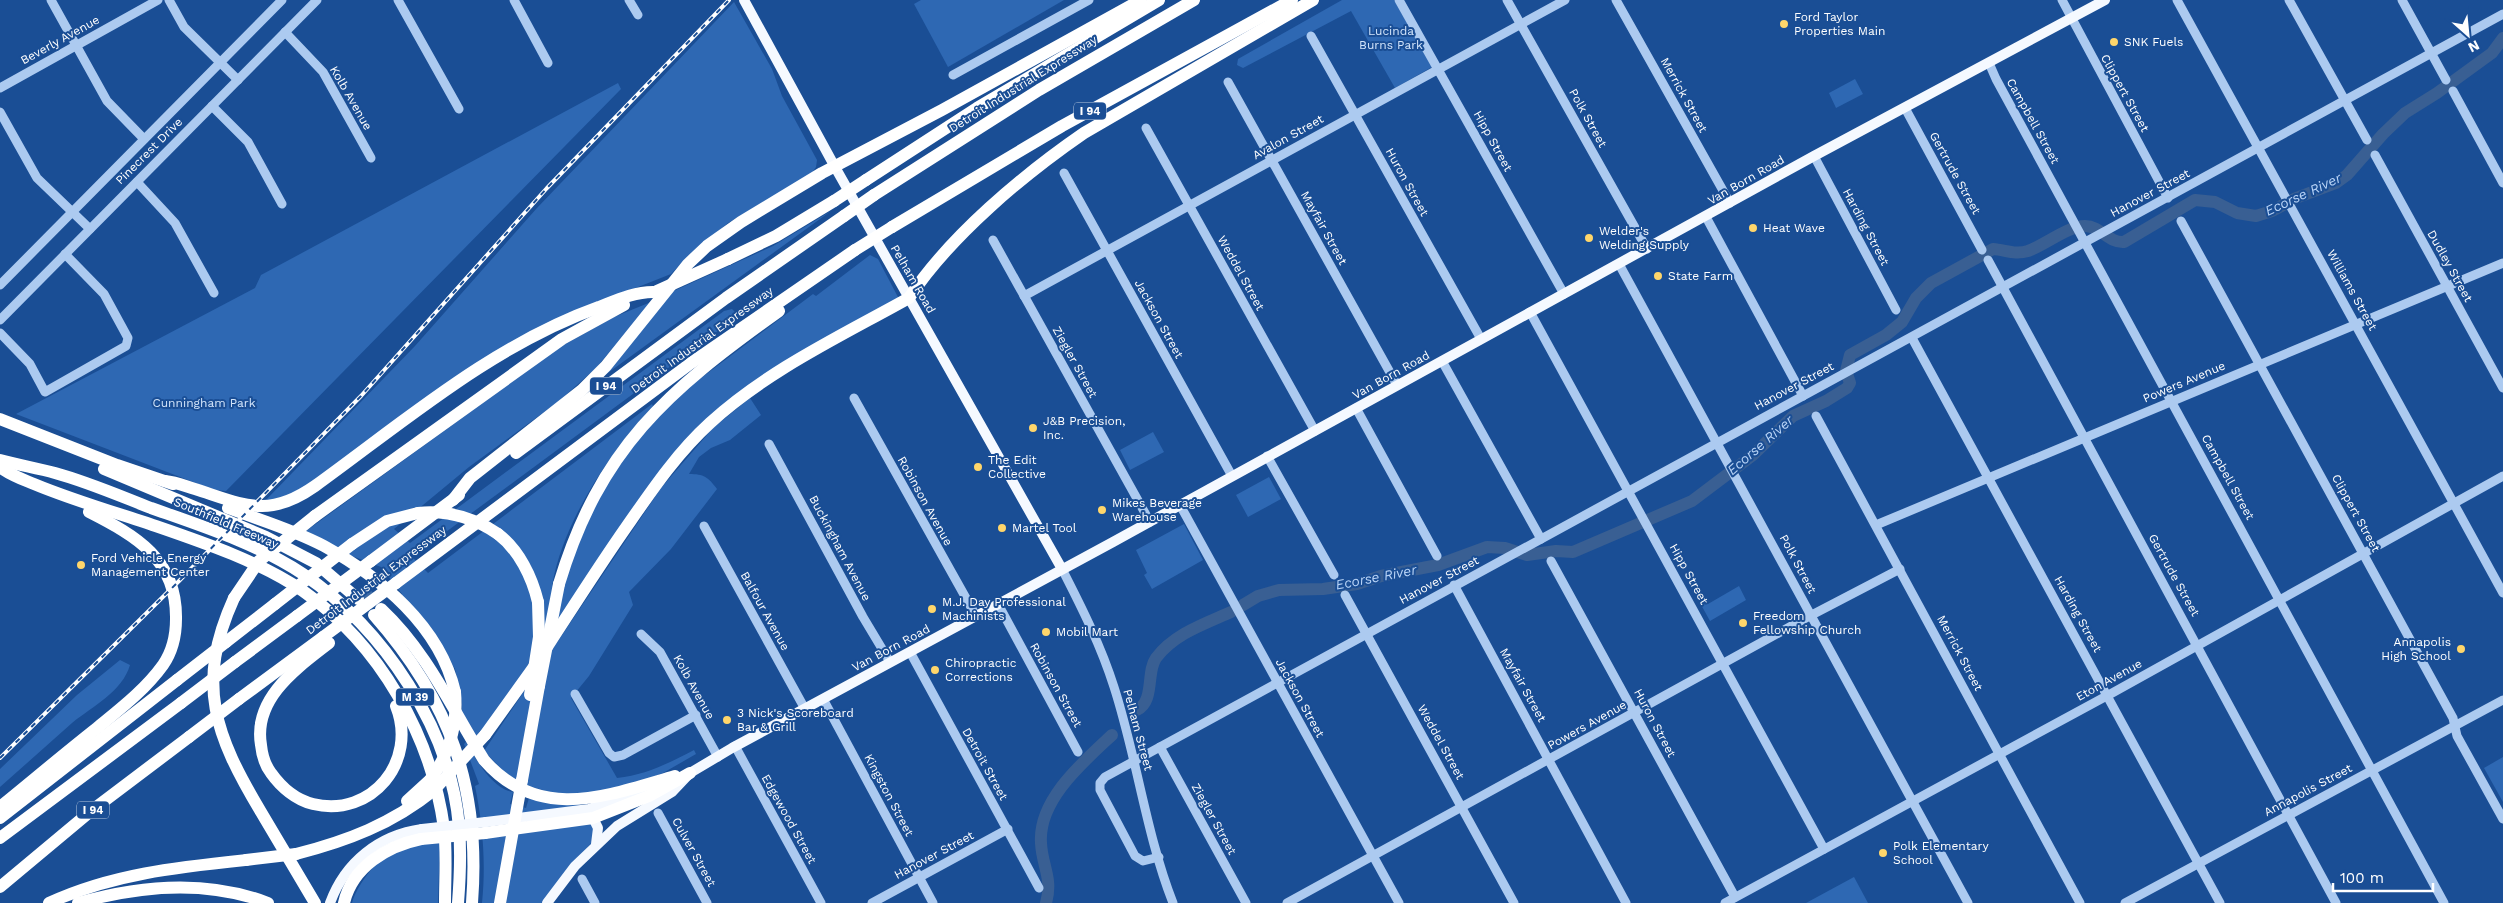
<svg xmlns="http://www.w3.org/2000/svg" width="2503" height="903" viewBox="0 0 2503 903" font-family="'Work Sans',sans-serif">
	<rect width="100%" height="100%" fill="#1a4e95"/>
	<!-- green -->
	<g fill="#2e68b3">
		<path d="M921,0H1064L948,67L914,4Z"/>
		<path d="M1342,0H1394L1432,67L1395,88L1351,11L1243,68L1237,65L1238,59Z"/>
		<path d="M734,2L772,69L782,96L817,160L816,167L812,173L728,223L689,255L671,274L552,321L298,492L264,502L415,346L537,208Z"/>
		<path d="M1855,79L1863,94L1836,108L1829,93Z"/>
		<path d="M618,83L621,89L226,491L214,490L16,414L255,288L261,275Z"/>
		<path d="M831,211L605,375L667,294L773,246Z"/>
		<path d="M870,255L878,259L899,299L708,418L476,739L462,712V703L455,669L433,631L402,598V594L381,567L352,556L306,531L560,347L614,317L651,302L596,368L559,401L469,467L394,529L410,543L724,311L732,309L735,312L729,323L412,557L428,573L652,404L653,406C609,454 563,521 552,586L575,553L595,505L621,460L644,430L685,390L813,294L816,296Z"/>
		<path d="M750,398L761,415L730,440L711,448L699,457L689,474C704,474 708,477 717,489L671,549L629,592L633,605L589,676L571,698L617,778C646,775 669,763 694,750L696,754L663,773L640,782L605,791L564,796L514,782L484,751L661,488L713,428Z"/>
		<path d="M1153,432L1164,452L1130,470L1120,450Z"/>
		<path d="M1269,477L1281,499L1248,517L1236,495Z"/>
		<path d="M1184,524L1203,560L1152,589L1144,575L1147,573L1136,550Z"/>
		<path d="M1739,586L1746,600L1710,621L1699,601L1704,598L1708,604Z"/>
		<path d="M120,660L130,665C122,692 93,706 72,723C48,744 24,766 0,787V769L77,695Z"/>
		<path d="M466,742C476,759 492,789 513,792L510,804L526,808L529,798L580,803L585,821H589L594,827L592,842L543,903H482C486,864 483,825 475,786L479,784L464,744Z"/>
		<path d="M2503,757V802L2484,768Z"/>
		<path d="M440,841L438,903H352C357,885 378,856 397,850C410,845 426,844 440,841Z"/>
		<path d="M1854,877L1868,903H1806Z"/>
	</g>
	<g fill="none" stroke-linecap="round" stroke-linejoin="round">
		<!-- river -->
		<g stroke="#395f93" stroke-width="12">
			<path d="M1243,605L1258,596L1279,590L1323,589L1357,584L1381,576L1438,565L1487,547L1505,548L1527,555L1556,551L1573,552L1692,501L1753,455L1793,416L1826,401L1847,388L1850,383L1846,371L1850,355L1886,335L1902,322L1916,298L1931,283L1993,249C2006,250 2015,255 2028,251C2045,245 2068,226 2085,226C2101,226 2108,243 2124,242L2195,200L2215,202L2237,213L2256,216L2272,211L2296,198L2336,183L2347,175L2383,134L2405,113L2437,93L2492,53L2503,38"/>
			<path d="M1137,710C1155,701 1146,672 1156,658C1174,634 1204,624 1231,612"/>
			<path d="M1046,903C1053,878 1042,866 1041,843C1038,800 1083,762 1112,735"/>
		</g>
		<!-- highway-tunnel -->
		<path stroke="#3c69a5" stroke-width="12" stroke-dasharray="12 6" stroke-linecap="butt" d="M365,593L379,608"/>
		<!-- minor -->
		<g stroke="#accaf0" stroke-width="9">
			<path d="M51,0L107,101L144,139"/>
			<path d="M169,0L184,27L238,80"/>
			<path d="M398,0L459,109"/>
			<path d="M514,0L548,63"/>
			<path d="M629,0L638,15"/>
			<path d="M1399,0L1564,294"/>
			<path d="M1507,0L1647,249"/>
			<path d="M1616,0L1730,203"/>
			<path d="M2062,0L2168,198"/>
			<path d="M2177,0L2503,593"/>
			<path d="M2289,0L2367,140"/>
			<path d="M2402,0L2446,80"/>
			<path d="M285,32L323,72L371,158"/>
			<path d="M1311,36L1481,339"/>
			<path d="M1989,63L1996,79L2444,903"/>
			<path d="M953,75L1089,0"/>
			<path d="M1228,82L1397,385"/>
			<path d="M0,88L158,0"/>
			<path d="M2453,91L2503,183"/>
			<path d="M212,106L248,142L282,204"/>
			<path d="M1905,108L1982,250"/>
			<path d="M0,112L37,178L90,229"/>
			<path d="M1146,128L1315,431"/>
			<path d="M2375,155L2503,388"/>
			<path d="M1814,156L1896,310"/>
			<path d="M1064,173L1232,476"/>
			<path d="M137,182L175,223L214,293"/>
			<path d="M1706,217L1803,396"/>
			<path d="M2181,221L2453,718L2457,736L2503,819"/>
			<path d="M993,240L1150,522"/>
			<path d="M1988,260L2336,903"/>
			<path d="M1619,264L1968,903"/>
			<path d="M0,285L282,0"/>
			<path d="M1024,296L1565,0"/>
			<path d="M1530,312L1824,849"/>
			<path d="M0,320L317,0"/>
			<path d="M0,333L30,364L45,392L126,346L128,338L104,294L65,254"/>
			<path d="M1912,338L2220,903"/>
			<path d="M1442,361L1541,539"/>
			<path d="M854,398L976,616"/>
			<path d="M1356,408L1437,556"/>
			<path d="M1816,416L2080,903"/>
			<path d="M769,444L863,617L890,662"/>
			<path d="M1267,456L1334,575"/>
			<path d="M1180,505L1399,903"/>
			<path d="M1876,525L2503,263"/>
			<path d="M704,526L805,709"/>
			<path d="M1551,561L1735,897"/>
			<path d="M1062,569C1082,608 1101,646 1114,687C1137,758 1146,834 1173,903"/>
			<path d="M1454,585L1626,903"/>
			<path d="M1345,595L1514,903"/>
			<path d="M998,604L1078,752"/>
			<path d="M641,634L660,652L718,757"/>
			<path d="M910,652L1039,888"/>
			<path d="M575,694L609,753L614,757L623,755L696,715"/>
			<path d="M823,699L933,903"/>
			<path d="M735,746L821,903"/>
			<path d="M1160,747L1246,903"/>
			<path d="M658,813L707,903"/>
			<path d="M1159,857L1143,861L1135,856L1100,790V783L1105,777L2503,14"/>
			<path d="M582,879L595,903"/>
			<path d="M872,903L1008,829"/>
			<path d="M1287,903L1804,619L1900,569"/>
			<path d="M1725,903L2114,692L2503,476"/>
			<path d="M2125,903L2503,700"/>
		</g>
		<!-- major -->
		<g stroke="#f5f9ff" stroke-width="10">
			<path d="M744,0L835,167L1062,569"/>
			<path d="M590,812L598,828L596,844"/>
			<path d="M486,822L589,809L646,790"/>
			<path d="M330,903C345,862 379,835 422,829"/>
			<path d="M547,903L575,866L617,826L672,792L690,773L732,748L1113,542L1814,156L2105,0"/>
		</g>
		<!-- highway -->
		<g stroke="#fff" stroke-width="12">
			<path d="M866,180L977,108L1159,0"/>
			<path d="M874,195L1039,90L1194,0"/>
			<path d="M892,227L1062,126L1292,0"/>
			<path d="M728,259L776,236L834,201"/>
			<path d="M0,419L117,465L173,484"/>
			<path d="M516,453L726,298L844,216"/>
			<path d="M0,460C18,465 37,468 55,473C88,482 120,496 151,508C202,526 258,544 303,574C384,629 451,729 459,827C461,852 460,878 458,903"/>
			<path d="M0,467C10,475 22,479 34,484C70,499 107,510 144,522C196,540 258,560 303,591C380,645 431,735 444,828C447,852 445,878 445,903"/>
			<path d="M104,469L266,537L316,563L358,599"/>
			<path d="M165,481C176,482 185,486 195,489C245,505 268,519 315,486C405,421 493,345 599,307C617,300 634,292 653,292"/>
			<path d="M453,500L470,478L582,390L606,366L688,264L707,246L741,222L822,173L942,110L1141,0"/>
			<path d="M228,508C260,520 294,530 324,546C380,577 440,626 455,692"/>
			<path d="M315,516L562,339L624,305"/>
			<path d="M498,534C519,550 532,577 538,602"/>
			<path d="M352,544L387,521L418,513"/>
			<path d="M371,561L459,495"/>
			<path d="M396,583L691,363L855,250"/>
			<path d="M559,584C600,448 667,391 779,311"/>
			<path d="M234,598C195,684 215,735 261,812C279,842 297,873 315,903"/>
			<path d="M381,609C427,652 451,707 484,760C539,823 606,796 675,776"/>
			<path d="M374,615C450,701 481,788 472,903"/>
			<path d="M226,642L275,604"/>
			<path d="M329,643C297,668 253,698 261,745C262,755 265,765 271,773C281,787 296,800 313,804C372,818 418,761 396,706"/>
			<path d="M547,647C573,607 599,566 627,526C652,490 677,453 710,423C768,370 841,336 909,298C950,236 1023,175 1084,133L1313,0"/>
			<path d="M235,662L297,616"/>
			<path d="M239,699L323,637"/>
			<path d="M485,735L536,664"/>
			<path d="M522,780L539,686"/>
			<path d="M407,801L430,780"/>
			<path d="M0,807C32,781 64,754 97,728C120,709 145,690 163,665C172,652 176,635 176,619C177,559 136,536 89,512"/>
			<path d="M0,818L177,680"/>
			<path d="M485,833L593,818L649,796L690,773"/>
			<path d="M0,838L181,703"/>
			<path d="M296,854C347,841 392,824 434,790"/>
			<path d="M0,887L91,811L189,737"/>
			<path d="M49,903C111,874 179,867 246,860"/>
			<path d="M78,903C141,885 206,879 268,903"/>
			<path d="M344,903C352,867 387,846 421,839"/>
		</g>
		<!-- rail casing -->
		<g stroke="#fff" stroke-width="4">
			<path id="rail" d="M0,758L179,581L361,396L547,188L729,0"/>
		</g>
		<!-- rail -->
		<use href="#rail" stroke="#1a4e95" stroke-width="2" stroke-dasharray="5.5" stroke-linecap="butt"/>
		<!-- major-bridge -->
		<path stroke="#f5f9ff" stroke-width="10" d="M422,829L486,822"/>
		<!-- highway-bridge -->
		<g stroke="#fff" stroke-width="12">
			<path d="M834,201L866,180"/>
			<path d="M844,216L874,195"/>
			<path d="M855,250L892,227"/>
			<path d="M657,291L728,259"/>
			<path d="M418,513C447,510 473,517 498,534"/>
			<path d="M234,598L259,561L315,516"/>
			<path d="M275,604L352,544"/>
			<path d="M297,616L371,561"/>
			<path d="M323,637L396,583"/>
			<path d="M177,680L226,642"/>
			<path d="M539,686L559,584"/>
			<path d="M530,695L539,637L538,602"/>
			<path d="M181,703L235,662"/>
			<path d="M189,737L239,699"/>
			<path d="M430,780C450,753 458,725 455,692"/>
			<path d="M434,790L485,735"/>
			<path d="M421,839L485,833"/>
			<path d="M246,860L296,854"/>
			<path d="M500,903L522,780"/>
		</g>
	</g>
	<!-- markers -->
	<g fill="#ffd66b" stroke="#1a4e95" stroke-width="2">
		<circle cx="1784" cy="24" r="5"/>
		<circle cx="2114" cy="42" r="5"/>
		<circle cx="1753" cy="228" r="5"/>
		<circle cx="1589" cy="238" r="5"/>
		<circle cx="1658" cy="276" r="5"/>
		<circle cx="1033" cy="428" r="5"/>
		<circle cx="978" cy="467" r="5"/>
		<circle cx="1102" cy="510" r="5"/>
		<circle cx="1002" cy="528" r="5"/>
		<circle cx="81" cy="565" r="5"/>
		<circle cx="932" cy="609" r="5"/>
		<circle cx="1743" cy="623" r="5"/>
		<circle cx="1046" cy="632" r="5"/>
		<circle cx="2461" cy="649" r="5"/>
		<circle cx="935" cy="670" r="5"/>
		<circle cx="727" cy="720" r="5"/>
		<circle cx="1883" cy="853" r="5"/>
	</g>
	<g text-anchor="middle" stroke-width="4" stroke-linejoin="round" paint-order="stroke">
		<!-- shield labels -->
		<g fill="#1a4e95" stroke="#bacadf" stroke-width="1">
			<rect x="1074" y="102.5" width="32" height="17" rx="4"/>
			<rect x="590" y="377.5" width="32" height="17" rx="4"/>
			<rect x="396" y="688.5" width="38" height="17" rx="4"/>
			<rect x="77" y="801.5" width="32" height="17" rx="4"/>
		</g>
		<g font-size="11" font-weight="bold" fill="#fff">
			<text x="1090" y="115">I 94</text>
			<text x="606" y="390">I 94</text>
			<text x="415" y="701">M 39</text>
			<text x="93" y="814">I 94</text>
		</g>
		<!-- poi labels -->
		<g font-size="12" fill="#fff" stroke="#1a4e95" text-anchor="start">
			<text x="1794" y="21">Ford Taylor<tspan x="1794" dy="14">Properties Main</tspan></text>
			<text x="2124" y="46">SNK Fuels</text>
			<text x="1763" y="232">Heat Wave</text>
			<text x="1599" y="235">Welder's<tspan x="1599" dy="14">Welding Supply</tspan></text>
			<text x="1668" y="280">State Farm</text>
			<text x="1043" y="425">J&amp;B Precision,<tspan x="1043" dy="14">Inc.</tspan></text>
			<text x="988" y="464">The Edit<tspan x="988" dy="14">Collective</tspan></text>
			<text x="1112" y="507">Mikes Beverage<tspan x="1112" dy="14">Warehouse</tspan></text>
			<text x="1012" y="532">Martel Tool</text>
			<text x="91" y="562">Ford Vehicle Energy<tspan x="91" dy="14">Management Center</tspan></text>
			<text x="942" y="606">M.J. Day Professional<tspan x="942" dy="14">Machinists</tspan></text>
			<text x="1753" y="620">Freedom<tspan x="1753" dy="14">Fellowship Church</tspan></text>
			<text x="1056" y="636">Mobil Mart</text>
			<text x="2451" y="646" text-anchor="end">Annapolis<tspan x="2451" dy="14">High School</tspan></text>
			<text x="945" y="667">Chiropractic<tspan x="945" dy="14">Corrections</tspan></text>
			<text x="737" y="717">3 Nick's Scoreboard<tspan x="737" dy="14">Bar &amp; Grill</tspan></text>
			<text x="1893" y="850">Polk Elementary<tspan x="1893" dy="14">School</tspan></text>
		</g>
		<!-- park labels -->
		<g font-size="12" fill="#d3e5fb" stroke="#1a4e95">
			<text x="1391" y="35">Lucinda<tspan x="1391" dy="14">Burns Park</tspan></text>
			<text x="204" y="407">Cunningham Park</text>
		</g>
		<!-- street labels -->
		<g font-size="12" fill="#fff" stroke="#1a4e95">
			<text transform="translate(60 40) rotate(-29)" y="4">Beverly Avenue</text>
			<text transform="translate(1023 84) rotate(-32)" y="4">Detroit Industrial Expressway</text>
			<text transform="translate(2125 93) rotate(61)" y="4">Clippert Street</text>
			<text transform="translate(1684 95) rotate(61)" y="4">Merrick Street</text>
			<text transform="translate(351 98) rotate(60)" y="4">Kolb Avenue</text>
			<text transform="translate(1588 118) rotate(61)" y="4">Polk Street</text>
			<text transform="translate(2033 121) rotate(61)" y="4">Campbell Street</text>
			<text transform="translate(1288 137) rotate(-29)" y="4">Avalon Street</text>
			<text transform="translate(1493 141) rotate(61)" y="4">Hipp Street</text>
			<text transform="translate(149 151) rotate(-45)" y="4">Pinecrest Drive</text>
			<text transform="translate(1955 173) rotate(61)" y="4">Gertrude Street</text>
			<text transform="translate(1746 180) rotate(-30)" y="4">Van Born Road</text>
			<text transform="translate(1407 182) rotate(61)" y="4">Huron Street</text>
			<text transform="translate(2150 193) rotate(-28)" y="4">Hanover Street</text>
			<text transform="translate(1866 227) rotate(62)" y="4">Harding Street</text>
			<text transform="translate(1324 228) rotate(61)" y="4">Mayfair Street</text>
			<text transform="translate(2450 266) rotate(61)" y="4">Dudley Street</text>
			<text transform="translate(1241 273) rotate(61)" y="4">Weddel Street</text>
			<text transform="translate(913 279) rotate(60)" y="4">Pelham Road</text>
			<text transform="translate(2352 290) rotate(61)" y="4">Williams Street</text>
			<text transform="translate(1159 319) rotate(61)" y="4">Jackson Street</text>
			<text transform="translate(702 340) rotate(-36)" y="4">Detroit Industrial Expressway</text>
			<text transform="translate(1075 362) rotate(61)" y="4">Ziegler Street</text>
			<text transform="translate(1391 375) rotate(-29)" y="4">Van Born Road</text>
			<text transform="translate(2184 382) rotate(-23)" y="4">Powers Avenue</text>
			<text transform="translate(1794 386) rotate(-28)" y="4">Hanover Street</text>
			<text transform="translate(2228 477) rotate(61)" y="4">Campbell Street</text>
			<text transform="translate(925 501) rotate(61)" y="4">Robinson Avenue</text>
			<text transform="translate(2356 513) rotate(61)" y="4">Clippert Street</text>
			<text transform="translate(226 523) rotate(23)" y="4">Southfield Freeway</text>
			<text transform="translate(840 548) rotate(62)" y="4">Buckingham Avenue</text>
			<text transform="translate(1798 564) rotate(62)" y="4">Polk Street</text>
			<text transform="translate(1689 574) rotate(61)" y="4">Hipp Street</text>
			<text transform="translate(2174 575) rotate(61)" y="4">Gertrude Street</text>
			<text transform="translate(376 580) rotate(-37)" y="4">Detroit Industrial Expressway</text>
			<text transform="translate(1439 580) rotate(-28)" y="4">Hanover Street</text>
			<text transform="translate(765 611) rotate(61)" y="4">Balfour Avenue</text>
			<text transform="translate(2078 614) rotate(61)" y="4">Harding Street</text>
			<text transform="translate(891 648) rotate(-28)" y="4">Van Born Road</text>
			<text transform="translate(1960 653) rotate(62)" y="4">Merrick Street</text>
			<text transform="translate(2109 680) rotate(-29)" y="4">Eton Avenue</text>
			<text transform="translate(1056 685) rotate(61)" y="4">Robinson Street</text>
			<text transform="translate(1523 685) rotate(61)" y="4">Mayfair Street</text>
			<text transform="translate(694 687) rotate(61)" y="4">Kolb Avenue</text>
			<text transform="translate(1300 698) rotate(61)" y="4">Jackson Street</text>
			<text transform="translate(1655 723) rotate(62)" y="4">Huron Street</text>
			<text transform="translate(1587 725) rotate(-29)" y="4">Powers Avenue</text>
			<text transform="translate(1138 730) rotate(75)" y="4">Pelham Street</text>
			<text transform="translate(1441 742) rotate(61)" y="4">Weddel Street</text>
			<text transform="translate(985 764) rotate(61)" y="4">Detroit Street</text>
			<text transform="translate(2308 790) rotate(-28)" y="4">Annapolis Street</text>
			<text transform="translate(889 795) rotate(62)" y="4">Kingston Street</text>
			<text transform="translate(789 819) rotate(61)" y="4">Edgewood Street</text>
			<text transform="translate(1214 819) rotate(61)" y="4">Ziegler Street</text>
			<text transform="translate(694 852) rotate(61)" y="4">Culver Street</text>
			<text transform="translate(934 855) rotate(-28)" y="4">Hanover Street</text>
		</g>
		<!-- water labels -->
		<g font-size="14" font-style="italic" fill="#b9d4f7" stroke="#1a4e95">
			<text transform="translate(2303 194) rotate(-25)" y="5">Ecorse River</text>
			<text transform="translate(1760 445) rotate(-41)" y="5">Ecorse River</text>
			<text transform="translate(1376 577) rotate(-11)" y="5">Ecorse River</text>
		</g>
	</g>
	<!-- north arrow -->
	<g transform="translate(2468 35) rotate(153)" stroke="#1a4e95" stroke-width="4" paint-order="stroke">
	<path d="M0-4L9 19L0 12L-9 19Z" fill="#ffffff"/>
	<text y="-8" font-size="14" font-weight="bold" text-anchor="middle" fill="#ffffff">N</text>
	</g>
	<!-- scale -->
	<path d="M2333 883v8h100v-8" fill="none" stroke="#ffffff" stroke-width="2.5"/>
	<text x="2340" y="883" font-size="15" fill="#ffffff" stroke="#1a4e95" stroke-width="4" paint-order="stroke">100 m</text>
</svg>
